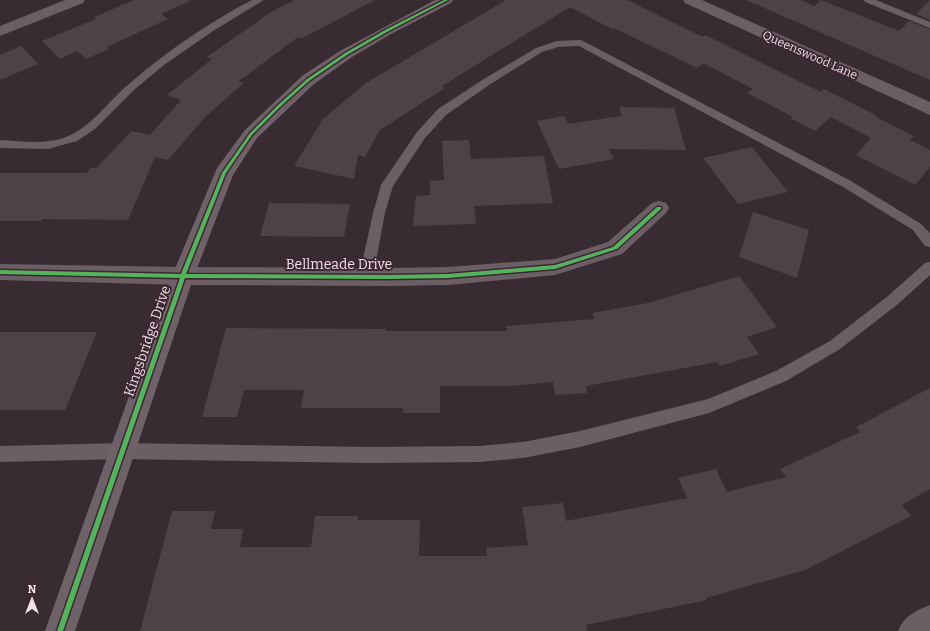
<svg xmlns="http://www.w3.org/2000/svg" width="930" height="631" viewBox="0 0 930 631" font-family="Bitter,serif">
	<rect width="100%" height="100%" fill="#382c32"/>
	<!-- building -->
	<g fill="#4d4247">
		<path d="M134,0H192L161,14L168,19L107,47L109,49L86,59L77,51L60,59L42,41L96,19L94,17Z"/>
		<path d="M295,0H375L301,39L298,37L239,81L244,83L205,117L168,160L155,157L128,220L42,219L41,221H0V173H87L90,168H96L132,131L150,135L181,100L167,95L212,59L207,57L271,12Z"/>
		<path d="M506,0H627L703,37L705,35L821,92L824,89L877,116L876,117L914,136L910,140L930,150V167L915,185L856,155L871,138L831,117L815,131L790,118L793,117L747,93L753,89L703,63L697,68L614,28L612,29L570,7L442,86L445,88L380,130L365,157L358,155L354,179L294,166L323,119L366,83Z"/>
		<path d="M746,0H800L814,6L821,0L899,31L909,21L930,29V80Z"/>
		<path d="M930,0V20L916,14Z"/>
		<path d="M21,46L38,64L0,80V55Z"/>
		<path d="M620,107L674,108L686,150L609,149L614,159L559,169L537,121L564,116L568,124L621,116Z"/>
		<path d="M469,140L471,159L544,156L553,203L474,206L476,224L413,226L416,196L430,195V181L444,180L442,141Z"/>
		<path d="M752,147L788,192L738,204L703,158Z"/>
		<path d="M269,203L350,204L344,237L260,236Z"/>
		<path d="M753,212L809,230L797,278L739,257Z"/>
		<path d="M739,276L777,327L747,337L759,354L720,366L717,362L586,386L587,393L555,395L553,382L509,386H440V413H403V408H301L304,390H244L237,417H202L226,328L386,329L385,331H507L506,326L595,319L592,313L648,303Z"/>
		<path d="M0,332H97L65,410H0Z"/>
		<path d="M930,388V489L902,505L911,516L805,570L706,598L707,600L586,625L587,631H140L172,511H215L211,529H243L240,547H311L315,516H358V520H420L419,556H487L486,548L528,545L522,507L563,503L566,521L687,498L678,478L716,469L727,492L786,477L780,469L860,432L856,427Z"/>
	</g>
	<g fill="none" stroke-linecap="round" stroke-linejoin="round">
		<!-- lane -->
		<g fill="#6b5f65" fill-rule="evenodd">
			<path d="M252,0H264L213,31L164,65L135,89L95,129L77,141L48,149L0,148V140C22,141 46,145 66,137C92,127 109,100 129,84C167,51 208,23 252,0Z"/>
			<path d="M863,0H876L930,22V28L865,2Z"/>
			<path d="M581,40L851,181L921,224L930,233V247L925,246L913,230L843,187L579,46L558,47L542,52L492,83L446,115L425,138L393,186L385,213L373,277L371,281L366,282L361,281L359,277L373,213L381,185L417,132L438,109L484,79L536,48L557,41Z"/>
			<path d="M930,262V275L898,304L840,349L786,381L709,413L580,447L523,458L479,462L370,463L122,459L0,462V446L122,443L370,447L479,446L523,442L580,431L708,399L776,371L830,341L888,296L925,263Z"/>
		</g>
		<!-- street -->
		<g fill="#6b5f65" fill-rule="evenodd">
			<path d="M65,0H85L83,3L0,36V26Z"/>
			<path d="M683,0H702L930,102V115L685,3Z"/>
			<path d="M659,201L666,203L669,208L666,213L622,254L555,275L448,285L387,286L183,285L0,280V264L183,267L387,268L448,267L555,259L608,242L652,203Z"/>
			<path d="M930,605V631H898C904,616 915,611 930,605Z"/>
		</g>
		<!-- secondary -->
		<path fill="#6e6168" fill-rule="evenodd" d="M435,0H453L451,3L391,34L352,57L314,84L257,138L233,175L194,276L75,631H45L172,276L217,168L245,130L302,76L340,51Z"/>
		<!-- cycleway casing -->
		<g stroke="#3d2732" stroke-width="3">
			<path id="cycleway" d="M444,0H448L387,32L347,55L309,81L280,107L252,135L226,173L186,274L387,275L448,274L555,265L613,247L657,207H661V209L617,249L555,269L448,278L387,279L185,278L63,631H57L180,278L0,274V270L181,274L222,173L250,133L278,105L307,79L345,53L385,30Z"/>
		</g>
		<!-- cycleway -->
		<use href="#cycleway" fill="#56b35d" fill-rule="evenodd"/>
	</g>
	<g text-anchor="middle" stroke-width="4" stroke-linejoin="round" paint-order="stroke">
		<!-- far-street labels -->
		<g font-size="12" fill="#efe1e7" stroke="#3d2732">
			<text transform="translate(810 55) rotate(24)" y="4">Queenswood Lane</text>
		</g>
		<!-- street labels -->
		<g font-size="14" fill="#efe1e7" stroke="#3d2732">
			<text x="339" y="269">Bellmeade Drive</text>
			<text transform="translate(147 341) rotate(-71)" y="5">Kingsbridge Drive</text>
		</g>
	</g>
	<!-- north arrow -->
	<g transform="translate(32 599)" stroke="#3d2732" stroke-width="3" paint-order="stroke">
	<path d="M0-3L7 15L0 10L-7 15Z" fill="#efe1e7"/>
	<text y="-6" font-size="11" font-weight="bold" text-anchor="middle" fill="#efe1e7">N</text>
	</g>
</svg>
